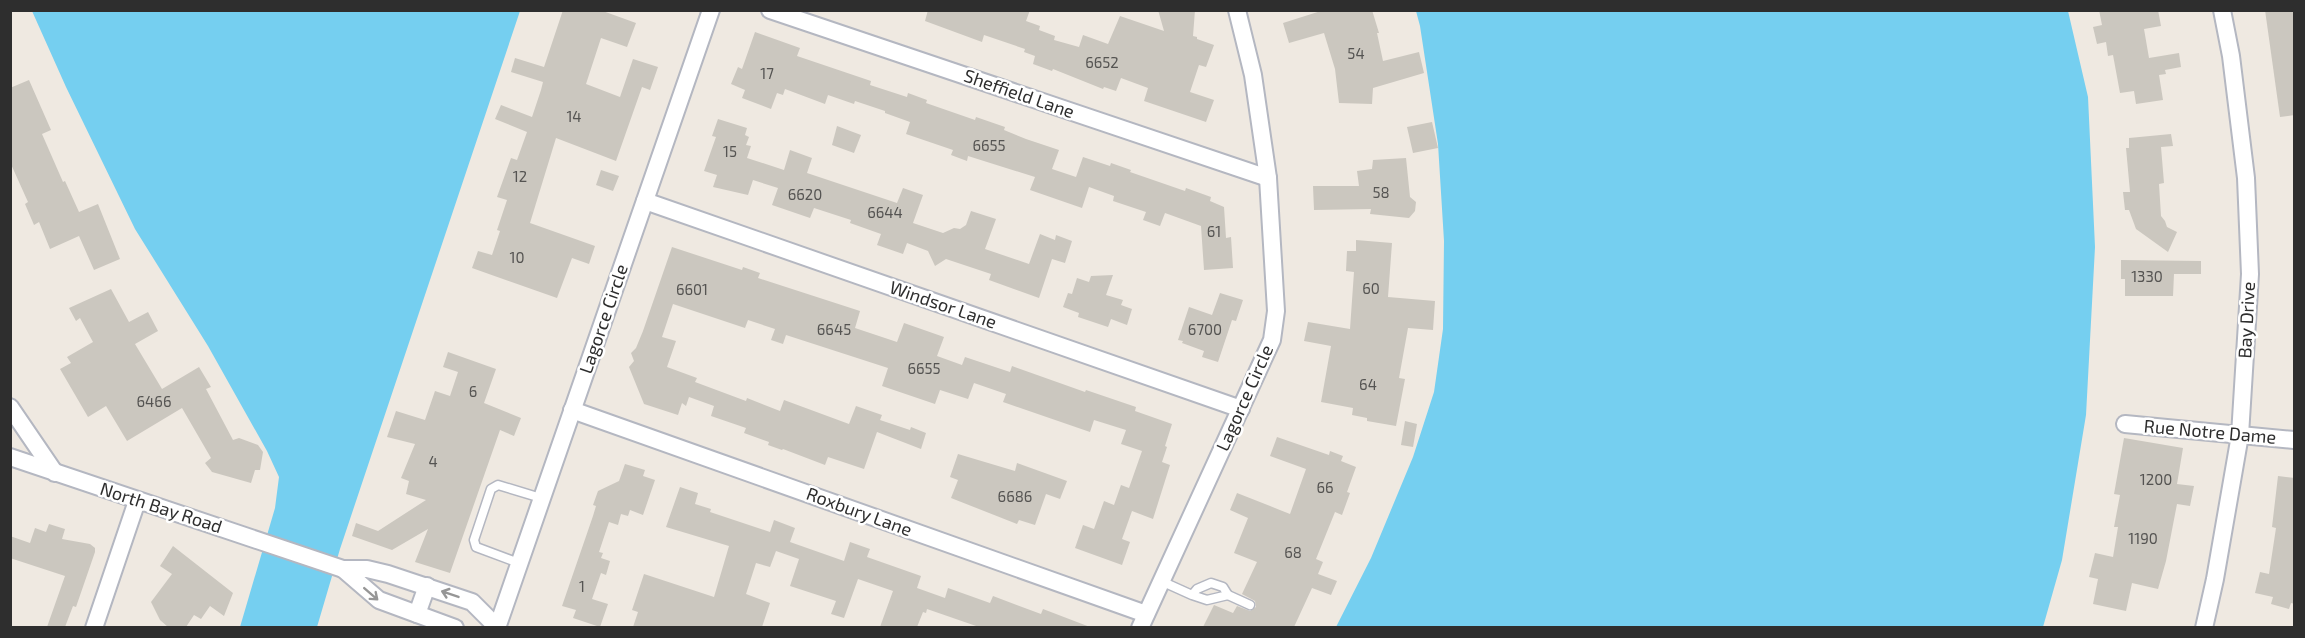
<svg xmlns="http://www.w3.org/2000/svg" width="2305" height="638" viewBox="0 0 2305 638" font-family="'Exo 2',sans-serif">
	<rect width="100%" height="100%" fill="#efe9e1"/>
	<!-- water -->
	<g fill="#75cff0">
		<path d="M32,11H520L340,549L317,627H240L275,508L279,477L267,451L208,346L135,229L66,87Z"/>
		<path d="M1416,11H2068L2088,97L2095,247L2086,415L2062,560L2043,627H1336L1371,558L1413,457L1434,392L1443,329L1444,241L1438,144L1420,26Z"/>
	</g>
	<!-- building -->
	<g fill="#cbc7bf">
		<path d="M563,10H600L636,23L627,47L601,38L586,84L620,97L633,59L658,67L650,90L642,87L616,161L556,138L530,223L595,246L589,264L572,258L557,298L472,268L478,251L492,255L500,231L497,230L507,200L497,197L511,158L517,160L527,132L495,119L501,105L532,117L541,90L543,82L511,72L515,58L544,67Z"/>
		<path d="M928,10H1030L1026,21L1040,26L1039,30L1055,36L1054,40L1079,47L1083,35L1108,44L1120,16L1164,31L1158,10H1195L1193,36L1197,37V39L1214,45L1206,67L1199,65L1190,92L1214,100L1206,122L1144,101L1148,88L1121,78L1116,91L1104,87L1103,89L1053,69L1052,71L1033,64L1035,56L1024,52L1025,49L984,35L982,42L925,21Z"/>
		<path d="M1324,10H1372L1379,33H1377L1383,61L1419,52L1424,73L1373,88L1372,104L1339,103L1335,69L1324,33L1289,43L1283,23Z"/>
		<path d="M2099,10H2158L2161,26L2144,29L2149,58L2179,53L2181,67L2165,70L2166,74L2159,75L2163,100L2136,104L2134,91L2120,93L2113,55L2108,56L2106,42L2097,44L2093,27L2102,25Z"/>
		<path d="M2265,10H2295V115L2280,117Z"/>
		<path d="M755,32L800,48L797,56L871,81L870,85L907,97L908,93L927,100L926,103L975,120L976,117L1005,127L1004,130L1026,139L1059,150L1052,169L1076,177L1083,157L1110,166L1111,163L1131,170L1130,172L1185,191L1186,188L1211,197L1210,201L1224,207L1226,238L1231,237L1233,268L1204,270L1201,226L1165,213L1160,226L1143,220L1146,212L1113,201L1114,196L1089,187L1082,208L1030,190L1035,177L968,156L967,161L951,155L953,150L906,134L910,122L885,113V111L855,101L854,104L828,95L825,104L785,89L783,95L777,93L771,109L742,98L745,90L731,84L738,67L742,69Z"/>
		<path d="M29,80L51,130L42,134L63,182L65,181L79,212L98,204L120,259L94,270L79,236L50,249L39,222L34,225L25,204L28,202L10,162V88Z"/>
		<path d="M718,119L747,128L745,135L749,137L746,145L751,146L747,158L784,170L790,150L812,158L807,173L897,203L903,188L923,195L913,223L943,233L954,228L960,229L966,225L971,211L996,219L985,249L1029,264L1040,234L1055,240L1056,235L1072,241L1065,263L1052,259L1039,298L989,280L991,274L946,259L935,266L928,251L907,243L903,254L877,245L881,234L850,223L851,220L814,208L810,218L772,205L778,188L753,180L748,195L713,187L717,175L704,171L716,137L712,136Z"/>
		<path d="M1432,122L1438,148L1413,153L1407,127Z"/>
		<path d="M837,126L861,135L854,153L832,145Z"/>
		<path d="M2171,134L2173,146L2161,147L2164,183L2159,184L2161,216L2165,221L2167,227L2177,232L2168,252L2136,229L2129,210H2125L2123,192H2130L2126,148H2129V138Z"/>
		<path d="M1406,158L1410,197L1416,202L1415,211L1409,218L1370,214L1371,209L1314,210L1313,186H1359L1357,171L1372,169L1373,160Z"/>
		<path d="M601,170L619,176L613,191L596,185Z"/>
		<path d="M1356,240L1392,243L1388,297L1435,301L1433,330L1408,328L1399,378L1405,379L1396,426L1367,421V418L1352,415L1353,408L1321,402L1331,346L1304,341L1308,322L1350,329L1354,272L1346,271L1347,251H1356Z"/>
		<path d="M672,247L742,270L743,267L760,273L758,278L860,311L855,328L897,342L904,323L944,337L937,356L962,365L965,357L1010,372L1012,366L1085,392L1086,390L1136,407L1135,411L1172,424L1165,446L1167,447L1162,462L1170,465L1153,519L1132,511L1122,539L1130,542L1122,565L1075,548L1083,525L1094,529L1104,501L1114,505L1121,485L1129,488L1142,451L1121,444L1126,430L1094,420L1090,432L1003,402L1006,394L974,383L968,399L940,390L935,404L882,386L888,368L786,335L783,344L771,340L775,329L748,320L745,328L673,304L662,337L676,341L667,367L697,378L695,382L746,401L747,398L780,411L784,400L849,424L856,406L882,415L880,420L910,430L911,427L926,433L921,449L877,432L864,469L828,457L825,465L783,449L782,450L768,445L769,442L744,433L746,428L711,416L714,406L689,397L686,406L682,403L678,415L644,404L629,367L634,361L631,353L636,348L643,331Z"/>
		<path d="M2121,260L2201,261V274H2174L2173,296H2125V279H2121Z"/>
		<path d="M1113,275L1106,295L1123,300L1121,305L1132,309L1127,325L1111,319L1108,327L1078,317L1079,313L1063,307L1068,293L1072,294L1077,278L1089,282L1091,276Z"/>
		<path d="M111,289L129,322L148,312L158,331L135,344L162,389L199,367L211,387L206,389L233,440L239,438L258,445L263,452L260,470H255L251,483L212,472L205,463L211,458L182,408L127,441L106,406L88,417L60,369L71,363L67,357L93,342L80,318L76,321L69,308Z"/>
		<path d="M1220,293L1243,300L1236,321L1232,320L1218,362L1202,357L1204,351L1182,343L1183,341L1178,340L1189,307L1212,315Z"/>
		<path d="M448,352L496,369L484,403L521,418L514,436L500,430L450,573L415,562L428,529L392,550L352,536L356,523L378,531L426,500L406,494L409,481L401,478L415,444L387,437L396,411L425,420L435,391L450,396L458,372L443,367Z"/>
		<path d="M1405,421L1417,424L1413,447L1401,445Z"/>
		<path d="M1277,437L1329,455L1330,451L1343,456L1341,461L1356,467L1347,492L1350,493L1342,515L1335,512L1316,559L1323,562L1318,574L1337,581L1331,595L1312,588L1294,627H1203L1214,605L1233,613L1237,606L1250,611L1256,607L1255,601L1242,594L1257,562L1234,553L1248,518L1230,510L1237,493L1290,514L1306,469L1270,456Z"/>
		<path d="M2124,438L2183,448L2177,484L2194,486L2190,506L2177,504L2166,561L2158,589L2132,583L2126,611L2093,604L2098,579L2089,577L2095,553L2113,557L2118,527H2114L2120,495L2114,494Z"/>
		<path d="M958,454L1015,471L1017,463L1067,481L1060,499L1046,494L1035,525L1019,520L1017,524L951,498L958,480L950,477Z"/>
		<path d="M625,464L645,470L643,476L655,480L643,515L630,510L628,516L621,514L618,525L609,522L599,552L603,553L601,558L610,561L606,575L601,573L592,599L608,604L600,627L573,618L576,610L562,606L593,516L596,506L593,505L598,491L619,481Z"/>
		<path d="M2278,476L2295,478V604L2291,603L2289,609L2271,604L2273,597L2255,593L2260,572L2269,574L2276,528L2272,527Z"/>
		<path d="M680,487L698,493L695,504L711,509L710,512L770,532L774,520L795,528L790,542L844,561L850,542L870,549L867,557L921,576L917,588L945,598L948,588L990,603L993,596L1041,614L1043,609L1090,627H979L927,609L926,613L923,612L917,627H880L893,591L858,579L844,618L831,614L836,601L790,586L799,559L776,551L770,567L756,563L746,594L770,603L762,627H633L638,612L632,610L644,574L714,597L729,546L666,527Z"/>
		<path d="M49,524L65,529L62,539L90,544L95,548V552L76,607L73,606L65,627H47L65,576L10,558V536L30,543L35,528L46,532Z"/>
		<path d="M173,546L233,593L224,616L210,606L201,619L194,615L186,627H168L160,620L151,602L172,574L160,566Z"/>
	</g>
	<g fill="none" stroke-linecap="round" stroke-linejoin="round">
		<!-- lane casing -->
		<g stroke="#b4b7c1" stroke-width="11">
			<g id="lane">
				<path d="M519,563L476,547L474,540L491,489L498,485L541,498"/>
				<path d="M1161,581L1192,595L1197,589L1211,583L1223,587L1228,595L1207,600L1192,595"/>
				<path d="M1228,595L1250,605"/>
			</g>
		</g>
		<!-- street casing -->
		<g stroke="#b4b7c1" stroke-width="20">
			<g id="street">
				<path d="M770,10L1268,178"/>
				<path d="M645,201L1241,409"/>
				<path d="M10,407L55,473"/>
				<path d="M572,410L1146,614"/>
				<path d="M2125,424L2294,440"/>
				<path d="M10,457L343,569H367L388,574L472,602L497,627"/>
				<path d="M343,569L379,600L455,628"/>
				<path d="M417,614L427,586"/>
				<path d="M94,628L137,501"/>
				<path d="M497,628L711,10"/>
				<path d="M1140,628L1272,340L1276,311L1268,178L1253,75L1237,10"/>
				<path d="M2204,628L2215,579L2240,435L2250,274L2246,178L2231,56L2222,10"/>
			</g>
		</g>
		<!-- lane -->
		<use href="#lane" stroke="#fff" stroke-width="8"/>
		<!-- street -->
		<use href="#street" stroke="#fff" stroke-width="16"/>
	</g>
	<!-- one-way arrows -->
	<defs><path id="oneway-shaft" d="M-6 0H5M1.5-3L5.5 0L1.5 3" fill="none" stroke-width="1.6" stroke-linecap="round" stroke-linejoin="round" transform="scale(1.5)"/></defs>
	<g stroke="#969696">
		<use href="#oneway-shaft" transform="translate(371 594) rotate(41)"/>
		<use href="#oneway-shaft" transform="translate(450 594) rotate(-161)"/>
	</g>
	<g text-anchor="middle" stroke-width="5" stroke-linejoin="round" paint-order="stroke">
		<!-- number labels -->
		<g font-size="15" fill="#555452">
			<text x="1356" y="59">54</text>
			<text x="1102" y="68">6652</text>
			<text x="767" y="79">17</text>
			<text x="574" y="122">14</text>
			<text x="989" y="151">6655</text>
			<text x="730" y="157">15</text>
			<text x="520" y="182">12</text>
			<text x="1381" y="198">58</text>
			<text x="805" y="200">6620</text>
			<text x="885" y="218">6644</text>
			<text x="1214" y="237">61</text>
			<text x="517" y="263">10</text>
			<text x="2147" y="282">1330</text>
			<text x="1371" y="294">60</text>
			<text x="692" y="295">6601</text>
			<text x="834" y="335">6645</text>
			<text x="1205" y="335">6700</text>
			<text x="924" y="374">6655</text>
			<text x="1368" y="390">64</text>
			<text x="473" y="397">6</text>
			<text x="154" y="407">6466</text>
			<text x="433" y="467">4</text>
			<text x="2156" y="485">1200</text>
			<text x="1325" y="493">66</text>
			<text x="1015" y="502">6686</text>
			<text x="2143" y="544">1190</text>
			<text x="1293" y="558">68</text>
			<text x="582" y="592">1</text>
		</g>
		<!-- street labels -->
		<g font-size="18" fill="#2e2e2e" stroke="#fff">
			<text transform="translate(1019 94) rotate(19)" y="6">Sheffield Lane</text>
			<text transform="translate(943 305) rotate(19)" y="6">Windsor Lane</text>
			<text transform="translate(604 319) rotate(-71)" y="6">Lagorce Circle</text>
			<text transform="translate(2247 320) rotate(-87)" y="6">Bay Drive</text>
			<text transform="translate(1245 398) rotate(-66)" y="6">Lagorce Circle</text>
			<text transform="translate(2210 432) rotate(5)" y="6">Rue Notre Dame</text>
			<text transform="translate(161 508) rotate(18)" y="6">North Bay Road</text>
			<text transform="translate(859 512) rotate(20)" y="6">Roxbury Lane</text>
		</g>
	</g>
	<!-- border -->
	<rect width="2305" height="638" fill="none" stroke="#2e2e2e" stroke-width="24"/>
</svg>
